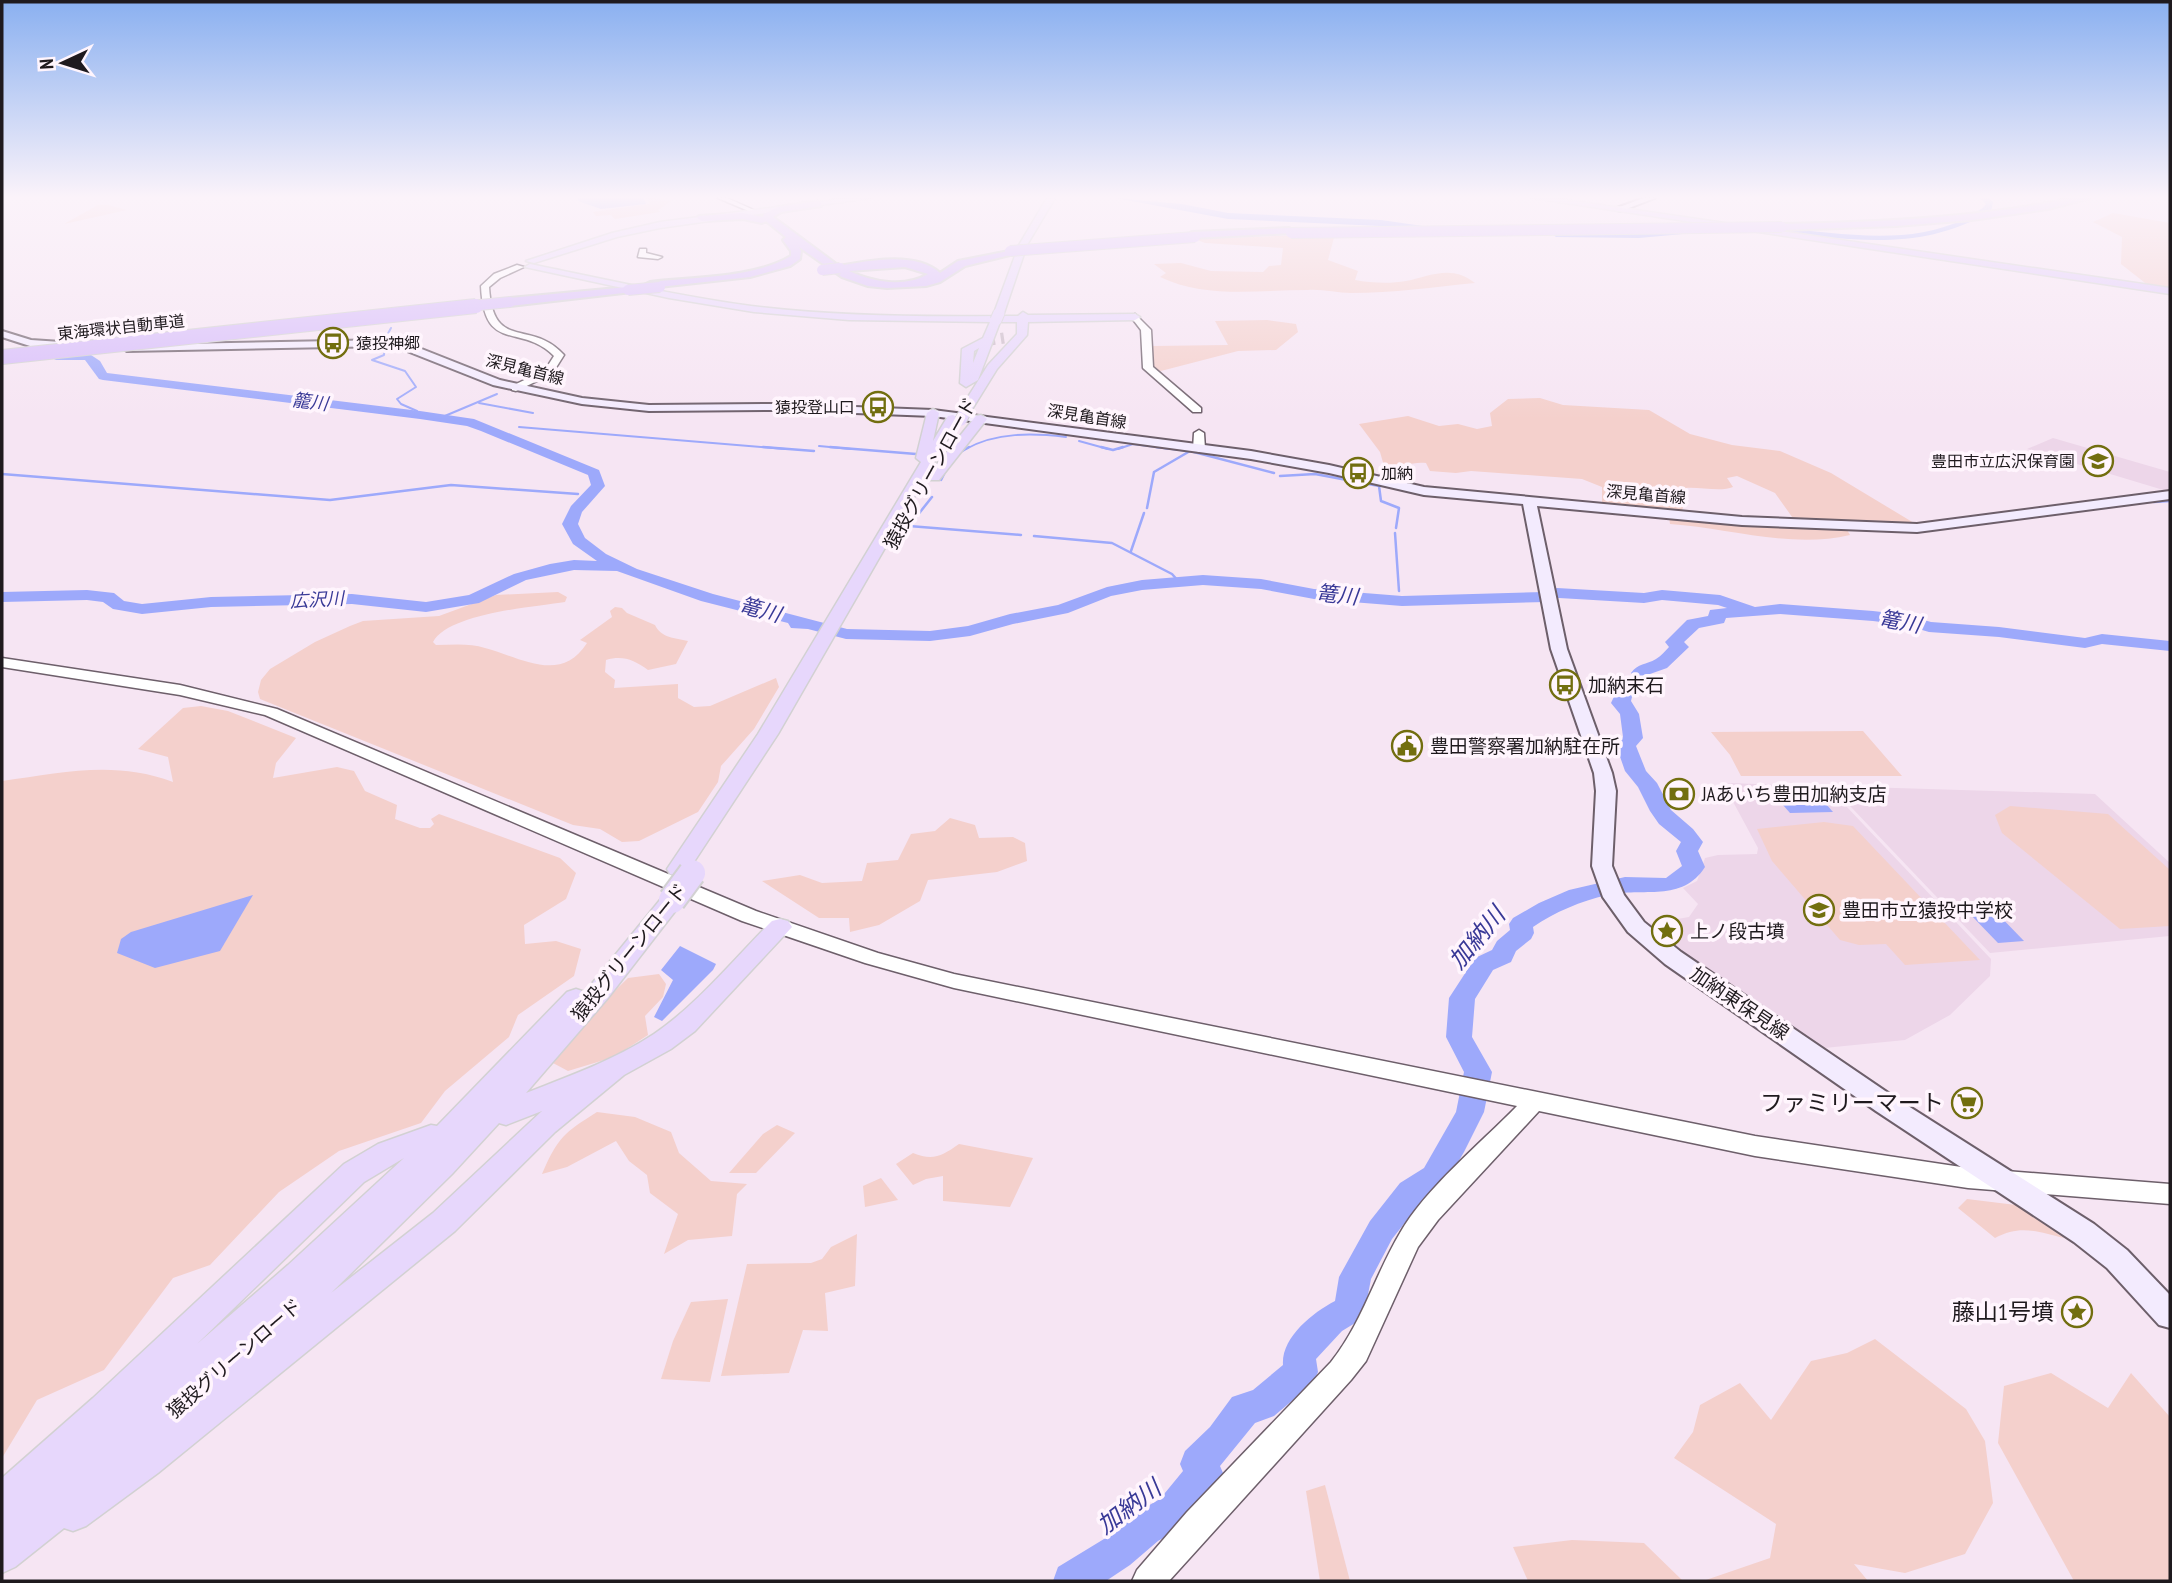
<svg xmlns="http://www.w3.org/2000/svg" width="2172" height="1583" viewBox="0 0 2172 1583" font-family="'PT Sans Narrow','Noto Sans JP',sans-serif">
	<rect width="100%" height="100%" fill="#f6e5f3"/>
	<!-- built -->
	<g fill="#edd6e9">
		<path d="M2053,438L2170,472V492L2027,449Z"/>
		<path d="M1730,783L1828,787L1991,959L1990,976L1950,1015L1905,1040L1814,1049L1642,925L1689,917L1698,904L1683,888L1697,881L1705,858L1718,855L1757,854L1758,848L1724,785Z"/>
		<path d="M1831,786L2095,794L2170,863V936L1990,953Z"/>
	</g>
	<!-- green -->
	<g fill="#f4d0cc">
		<path d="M645,198L673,200L658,210L660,212L615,219L611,215L596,216L593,212L649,204L648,199Z"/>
		<path d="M98,205H108L127,210L64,224Z"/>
		<path d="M2113,213L2170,223V289L2149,286L2121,264L2122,237L2093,222Z"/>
		<path d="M1335,234L1328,260L1358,271L1355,280C1371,283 1390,284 1406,281C1430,276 1452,264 1475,283C1434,287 1393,293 1351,293C1337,293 1322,289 1308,290C1258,290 1206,299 1160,277L1166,273L1154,264L1181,263L1211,271L1263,272L1269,266L1281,265L1283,248L1205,243L1195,239Z"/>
		<path d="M1267,320L1296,324L1298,332L1276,350L1238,351L1157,372L1152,365L1153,346L1228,345L1215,321Z"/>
		<path d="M1540,398L1563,405L1649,410L1690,434L1732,445L1780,451L1831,473L1914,523L1864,525L1795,521L1775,493L1737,476L1727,478L1733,487C1722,492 1700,487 1686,488L1682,512L1602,504V487L1582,479L1471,471L1456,473L1430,471L1426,463C1410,461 1399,470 1384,466L1380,452L1359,424L1408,416L1439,426L1458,424L1477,429L1492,426L1490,413L1508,399Z"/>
		<path d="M1669,517L1846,528L1850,535C1791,549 1729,528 1670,524Z"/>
		<path d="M558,592L567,597L565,602C534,607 449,613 433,642L436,645C452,645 470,643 485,648C522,658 561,684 587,643L580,640L612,617L610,611L615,607L622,608L627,613L655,625C661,638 675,638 688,641L676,664L648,670C634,660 623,655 606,660L605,672L615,680L614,688L678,684V698L694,707L710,706L776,678L779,687L754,729L721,766L718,782L698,812L639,841L622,842L600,829L573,825L260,699L258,692L261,680L270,669L315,642L350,626L363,621L439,616L496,595Z"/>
		<path d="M201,706L228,711L296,738L276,763L273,778L337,767L354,771L365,791L397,805L395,819L420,828H430L434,824L431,819L439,814L560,858L576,873L566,899L524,925L525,944L556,941L581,949L574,976L518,1015L509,1037L445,1091L421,1123L339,1151L279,1192L210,1265L173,1278L104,1370L37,1400L2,1458V781C63,773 113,760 173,782L168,757L138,749L183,708Z"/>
		<path d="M1863,731L1902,776H1741L1730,755L1711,732Z"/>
		<path d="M2010,806L2108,814L2170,870V926L2120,929L2002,833L1995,815Z"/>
		<path d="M950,818L975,825L979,838L1013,837L1025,843L1027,861L997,872L928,880L920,901L879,925L850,932L849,918H819L762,881L800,875L822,883L862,881L867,863L898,860L911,834L935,831Z"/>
		<path d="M1824,822L1853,826L1980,960L1905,965L1886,944L1859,945L1840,940L1772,861L1757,829Z"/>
		<path d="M659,974L666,984L663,997L645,1016L648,1035L614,1057L568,1071L553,1063L588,1017L628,978Z"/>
		<path d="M597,1112L635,1117L671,1132L679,1153L711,1181L747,1184L737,1194L732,1236L688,1240L664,1254L678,1214L650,1193L647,1175L629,1161L616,1141L567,1167L542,1174C558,1137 564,1133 597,1112Z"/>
		<path d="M777,1125L795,1133L756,1173H729L763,1134Z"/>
		<path d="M959,1144L1033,1158L1010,1207L943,1201V1176L926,1179L913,1185L896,1164L913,1153C933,1161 942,1156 959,1144Z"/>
		<path d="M881,1178L898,1200L865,1207L863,1186Z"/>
		<path d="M1967,1199L2016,1205L2064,1238C2037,1232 2021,1224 1995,1238L1958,1208Z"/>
		<path d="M857,1234L855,1286L825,1293L828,1331L803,1330L789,1373L721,1376L747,1264L811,1263L822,1259L831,1247Z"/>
		<path d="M728,1299L710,1382L661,1379L673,1341L691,1302Z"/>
		<path d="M1875,1339L1966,1409L1985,1441L1993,1503L1965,1554L1905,1573L1854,1564L1868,1581H1703L1770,1558L1776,1524L1674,1458L1693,1432L1700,1405L1740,1383L1771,1420L1811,1361L1847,1353Z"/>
		<path d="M2051,1373L2108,1408L2131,1373L2170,1417V1581H2074L1998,1443L2004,1386Z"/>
		<path d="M1325,1485L1350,1581H1320L1306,1491Z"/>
		<path d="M1572,1540L1644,1543L1683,1581H1528L1513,1547Z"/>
	</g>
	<!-- water -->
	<g fill="#9da9fb">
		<path d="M578,198H640L644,199L646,204L601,209L578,201Z"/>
		<path d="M1819,796L1833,812L1790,813L1777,798Z"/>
		<path d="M253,895L220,951L155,968L117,953L121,939L131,932Z"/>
		<path d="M1993,909L2024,941L1998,943L1967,911Z"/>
		<path d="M680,946L716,964L713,970L662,1021L654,1017L673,980L661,970Z"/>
	</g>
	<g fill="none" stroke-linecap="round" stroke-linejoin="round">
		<!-- stream-far1 -->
		<g stroke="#9da9fb" stroke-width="2">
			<path d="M384,341L391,328"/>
			<path d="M385,344L384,355L372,360L405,371L416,387L397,399L401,404L417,411V415"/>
			<path d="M479,403L533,413"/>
			<path d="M440,418L497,394"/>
			<path d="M519,427L785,449"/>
			<path d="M1079,441L1108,449"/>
			<path d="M819,446L851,449"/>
			<path d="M966,449C996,432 1033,433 1066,437"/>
			<path d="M1118,449L1133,444L1171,449"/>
		</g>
		<!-- stream -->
		<g stroke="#9da9fb" stroke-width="2.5">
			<path d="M763,447L814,451"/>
			<path d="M830,447L916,454"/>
			<path d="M1101,447L1113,450L1123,447"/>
			<path d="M1156,447L1190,451"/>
			<path d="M959,453L969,447"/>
			<path d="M2,474L330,500L451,485L578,494"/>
			<path d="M1280,476L1315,474L1379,486L1381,501L1399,508L1396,528"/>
			<path d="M941,480L947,468"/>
			<path d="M932,497L909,526L1021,535"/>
			<path d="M2154,502L2170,501"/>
			<path d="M1147,508L1154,472L1190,451L1274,473"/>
			<path d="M1395,533L1399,591"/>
			<path d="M1034,536L1112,543L1172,574L1180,583"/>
			<path d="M1131,551L1144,513"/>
			<path d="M1400,598L1402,601"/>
		</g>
		<!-- river -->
		<g fill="#9da9fb" fill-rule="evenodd">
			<path d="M1115,198L1182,204L1228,213L1381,220L1451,230L1447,233L1381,226L1228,219Z"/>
			<path d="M1980,198H1988L1993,202L1991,211C1913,257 1843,235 1758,233L1754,230L1758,227C1824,229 1901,250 1964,219C1971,215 1981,211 1986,204Z"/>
			<path d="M1691,228L1694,233L1639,238L1556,237L1552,234L1556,231L1639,232Z"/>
			<path d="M88,353L100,361L107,373L420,411L474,419L599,470L605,486L582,512L578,524L585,538L606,554L637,569L713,594L847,629L930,631L968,626L1010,614L1058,605L1107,587L1142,580L1203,575L1261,579L1314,589L1402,596L1544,592L1557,588L1644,593L1662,590L1720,595L1755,607L1780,604L1873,611L1907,615L1931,622L1999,627L2085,638L2102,634L2170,641V651L2102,644L2085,648L1999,637L1929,632L1905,625L1873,621L1780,614L1726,618L1724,623L1699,628L1684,642L1689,647L1667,668L1650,674L1653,679L1633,693L1631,701L1639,714L1643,738L1636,746L1646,771L1657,783L1671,810L1693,829L1703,842L1698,851L1705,867C1682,903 1643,887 1607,895C1581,901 1555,912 1533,927L1534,933L1531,939L1516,951L1511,962L1493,970L1475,999L1472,1037L1492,1072L1484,1112L1464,1152L1444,1186L1422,1201L1392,1239L1371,1279L1365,1310L1360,1320L1342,1331L1316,1359L1318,1372L1313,1383L1274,1416L1255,1423L1220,1466L1223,1473L1218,1486L1186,1525L1158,1541L1130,1565L1106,1581H1053L1058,1567L1104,1539L1132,1515L1160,1499L1183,1471L1180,1464L1185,1451L1210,1427L1232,1397L1253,1390L1283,1365C1281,1338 1312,1313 1335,1301L1339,1277L1370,1221L1400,1183L1424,1168L1456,1112L1464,1072L1446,1037L1449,998L1475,958L1492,950L1497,941L1510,930L1509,924L1513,918L1539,903L1569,890L1625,877L1666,878L1682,866L1676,851L1681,842L1659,824L1650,811L1638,787L1625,771L1616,745L1623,737L1620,714L1611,703L1619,686L1634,677L1631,673C1638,663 1646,665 1656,659C1661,656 1665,651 1669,647L1665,642L1687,620L1708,616L1710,610L1727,608L1718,605L1662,600L1644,603L1559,598L1546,602L1402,606L1314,599L1261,589L1203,585L1142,590L1111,596L1068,613L1013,624L970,636L930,641L846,639L808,629L791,628L788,623L701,601L617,571L574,570L526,580L479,603L426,612L352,604L211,607L142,614L113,609L103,602L87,600L2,602V592L87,590L114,593L124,601L142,604L211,597L352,594L426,602L469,595L514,574L550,564L574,560L597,561L573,544L562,524L571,506L591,485L588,475L481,431L467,426L420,419L103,380L99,379L85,360H56L50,357L56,354Z"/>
		</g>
		<!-- primary-tunnel -->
		<path stroke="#cbbcc8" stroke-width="11" stroke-dasharray="11 6" stroke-linecap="butt" d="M984,341L1004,338"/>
		<!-- tertiary casing -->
		<g stroke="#6d5f6a" stroke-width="3">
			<g id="tertiary">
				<path d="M718,198H727L756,211L751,212Z"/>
				<path d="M640,249H646V253L662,257L658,259L638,257Z"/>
				<path d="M517,265L524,267L500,278L489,287C493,353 531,318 564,355L552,374L516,391L512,390V386L545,370L554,356C520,322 484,355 481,286L494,274Z"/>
				<path d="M1135,314L1151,330L1153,367L1201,408V412H1193L1143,368L1141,330L1131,317Z"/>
				<path d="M1199,430L1204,433L1205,449L1199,452L1193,449L1194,433Z"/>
				<path d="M2,658L180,685L277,709L756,911L878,953L954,974L1755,1136L1968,1168L2170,1184V1204L1968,1188L1755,1156L1539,1111L1438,1220L1418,1247L1366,1361L1351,1380L1169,1581H1132L1137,1570L1187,1512L1331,1362C1362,1323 1375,1275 1400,1233C1424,1190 1482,1142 1517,1106L954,988L865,963L742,921L265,715L180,695L2,667Z"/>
			</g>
		</g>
		<!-- secondary casing -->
		<g stroke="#6d5f6a" stroke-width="4">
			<g id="secondary">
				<path d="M1644,198H1655L1621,211L1614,209Z"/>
				<path d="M2,331L31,340L76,343L81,346L76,349L30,346L2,337Z"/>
				<path d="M389,340L409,344L500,380L582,398L649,405L777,404L933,410L1251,451L1329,465L1424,487L1742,517L1917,524L2170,491V499L1917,532L1742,525L1537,506L1567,649L1612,773L1616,791L1612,866L1624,895L1644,922L1681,952L1894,1097L2094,1224L2127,1250L2170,1295V1328L2159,1325L2107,1268L2074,1242L1876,1111L1665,964L1628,932L1603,897L1592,866L1596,791L1594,773L1551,649L1523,504L1424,495L1329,473L1251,459L933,416L777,410L649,411L582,404L493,385L402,349L389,346L127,351L122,348L127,345Z"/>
			</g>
		</g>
		<!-- primary casing -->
		<g stroke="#d2d1d2" stroke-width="3">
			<g id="primary">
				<path d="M849,198H870L660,228L617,237L534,263L526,261L612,233L660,222Z"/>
				<path d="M1047,198H1055L1027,245L1004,313L1001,316H1018L1023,312L1028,315L1135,314L1140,317L1135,320L1028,322L1027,335L997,369L971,411L967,412L961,408L988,365L1017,334V322H1000L978,380L966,387L960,383L962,349L983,338L990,322L849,320L754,312L669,298L525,267L530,264C604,279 677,296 751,306C833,316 916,317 998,316L994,313L1019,245ZM979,348L973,363L974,351Z"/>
				<path d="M933,409L939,413L933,441L948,416L953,415L959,419L778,734L686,874L678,876L670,874L667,869L758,734L921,462L916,458L927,413Z"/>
				<path d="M981,415L987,419L939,480H929V474L976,416Z"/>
				<path d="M672,892L680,895L684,900L680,905L608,998L526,1093C569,1076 615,1060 654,1034C698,1004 734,959 772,921L780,919L788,921L792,927L695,1031L671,1049L624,1075L555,1132L455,1231L158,1473L86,1526L73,1531L64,1528L15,1567L2,1573V1478L93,1398L344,1164L378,1144L431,1125L437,1126L567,992L576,989L585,992L664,895ZM542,1111L433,1213L331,1293L452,1174L499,1123L506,1125ZM404,1158L288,1265L197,1344L364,1182Z"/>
			</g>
		</g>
		<!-- trunk casing -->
		<g stroke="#d2d1d2" stroke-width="3">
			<path id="trunk" d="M1532,198H1553L2170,288V294Z"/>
		</g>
		<!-- motorway casing -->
		<g stroke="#d2d1d2" stroke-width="4">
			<g id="motorway">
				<path d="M2073,198H2090L2048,209L1972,220L1896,226L1782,230L1777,227L1782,224C1880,222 1977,218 2073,198Z"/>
				<path d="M818,201L821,202V206L781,212L773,217L839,266C868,261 915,251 940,273L958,261L1009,251L1014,254L965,266L940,282L926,286L887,288L868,286L842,277L799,247L801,251L800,259L790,266L750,277L650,288L644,285L650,282C691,277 755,278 791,256V251L783,240L786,237L766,221L762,223L743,219L702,221L697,218L699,216L743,213L763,217L764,214L778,207ZM905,267L928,274C905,288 872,282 849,271Z"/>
				<path d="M1289,228L1294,231L1293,233L1192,238L1187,235L1192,232Z"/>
				<path d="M628,287L632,288V292L510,306L504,302L510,298Z"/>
			</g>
		</g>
		<!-- tertiary -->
		<use href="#tertiary" fill="#fff" fill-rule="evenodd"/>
		<!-- secondary -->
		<use href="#secondary" fill="#f3ebfe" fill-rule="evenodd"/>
		<!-- primary -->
		<use href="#primary" fill="#e7d7fc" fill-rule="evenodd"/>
		<!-- trunk -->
		<use href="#trunk" fill="#dfcafb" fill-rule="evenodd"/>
		<!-- motorway -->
		<use href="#motorway" fill="#d7bdfa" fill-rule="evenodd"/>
		<!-- primary-bridge-far1 casing -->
		<g stroke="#d2d1d2" stroke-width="13" stroke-linecap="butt">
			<g id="primary-bridge-far1">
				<path d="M996,320L999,313"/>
				<path d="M961,420L965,412"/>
			</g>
		</g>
		<!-- primary-bridge casing -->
		<g stroke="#d2d1d2" stroke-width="30" stroke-linecap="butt">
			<path id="primary-bridge" d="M672,900L692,873"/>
		</g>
		<!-- motorway-bridge-far1 casing -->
		<g stroke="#d2d1d2" stroke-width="12" stroke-linecap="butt">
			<g id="motorway-bridge-far1">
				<path d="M1291,233L1782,227"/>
				<path d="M1010,251L1195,237"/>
				<path d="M822,270L840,268"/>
				<path d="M628,290L660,287"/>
				<path d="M460,307L510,302"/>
			</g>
		</g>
		<!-- motorway-bridge casing -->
		<g stroke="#d2d1d2" stroke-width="16" stroke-linecap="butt">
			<path id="motorway-bridge" d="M2,357L476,306"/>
		</g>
		<!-- primary-bridge-far1 -->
		<use href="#primary-bridge-far1" stroke="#e7d7fc" stroke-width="11"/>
		<!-- primary-bridge -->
		<use href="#primary-bridge" stroke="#e7d7fc" stroke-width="26"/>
		<!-- motorway-bridge-far1 -->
		<use href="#motorway-bridge-far1" stroke="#d7bdfa" stroke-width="10"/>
		<!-- motorway-bridge -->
		<use href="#motorway-bridge" stroke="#d7bdfa" stroke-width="14"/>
	</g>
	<!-- sky -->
	<linearGradient id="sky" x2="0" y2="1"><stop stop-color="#8ab0f0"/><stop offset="0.47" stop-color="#fbf3fa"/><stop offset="1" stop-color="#fbf3fa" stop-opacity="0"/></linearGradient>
	<rect width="2172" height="419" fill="url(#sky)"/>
	<!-- icons -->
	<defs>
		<g id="bus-ring" transform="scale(1.575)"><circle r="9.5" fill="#fff5fd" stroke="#726e0f" stroke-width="1.5"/><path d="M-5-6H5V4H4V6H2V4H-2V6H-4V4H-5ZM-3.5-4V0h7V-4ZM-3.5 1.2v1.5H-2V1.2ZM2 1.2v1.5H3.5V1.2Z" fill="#726e0f"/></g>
		<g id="school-ring" transform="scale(1.575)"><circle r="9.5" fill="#fff5fd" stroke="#726e0f" stroke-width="1.5"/><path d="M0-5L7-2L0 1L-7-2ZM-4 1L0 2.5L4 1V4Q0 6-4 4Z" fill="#726e0f"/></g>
		<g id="civic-ring" transform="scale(1.575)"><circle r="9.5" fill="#fff5fd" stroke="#726e0f" stroke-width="1.5"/><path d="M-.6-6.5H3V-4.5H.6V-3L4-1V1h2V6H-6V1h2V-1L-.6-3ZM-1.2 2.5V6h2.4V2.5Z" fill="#726e0f"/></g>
		<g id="bank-ring" transform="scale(1.575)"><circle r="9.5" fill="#fff5fd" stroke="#726e0f" stroke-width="1.5"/><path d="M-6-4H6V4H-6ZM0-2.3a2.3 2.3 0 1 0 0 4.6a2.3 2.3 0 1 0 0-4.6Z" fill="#726e0f"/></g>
		<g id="sight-ring" transform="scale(1.575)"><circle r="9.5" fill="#fff5fd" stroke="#726e0f" stroke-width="1.5"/><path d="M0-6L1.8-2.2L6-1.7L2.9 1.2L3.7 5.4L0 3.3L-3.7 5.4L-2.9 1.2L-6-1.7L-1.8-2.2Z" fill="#726e0f"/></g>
		<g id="supermarket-ring" transform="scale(1.575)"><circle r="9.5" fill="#fff5fd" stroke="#726e0f" stroke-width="1.5"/><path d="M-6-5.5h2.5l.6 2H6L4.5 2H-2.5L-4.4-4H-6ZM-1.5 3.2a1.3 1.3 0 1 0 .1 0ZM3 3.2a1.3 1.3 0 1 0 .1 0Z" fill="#726e0f"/></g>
	</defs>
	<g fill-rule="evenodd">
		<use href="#bus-ring" x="333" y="343"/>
		<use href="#bus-ring" x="878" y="407"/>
		<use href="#school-ring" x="2098" y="461"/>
		<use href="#bus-ring" x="1358" y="473"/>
		<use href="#bus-ring" x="1565" y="685"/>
		<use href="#civic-ring" x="1407" y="746"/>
		<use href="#bank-ring" x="1679" y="794"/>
		<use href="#school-ring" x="1819" y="910"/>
		<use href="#sight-ring" x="1667" y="931"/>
		<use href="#supermarket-ring" x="1967" y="1103"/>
		<use href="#sight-ring" x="2077" y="1312"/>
	</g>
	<g text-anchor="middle" stroke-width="7" stroke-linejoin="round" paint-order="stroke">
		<!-- far-street labels -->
		<g font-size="16" fill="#1f1a1e" stroke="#fff5fd">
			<text transform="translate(121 327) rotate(-6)" y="6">東海環状自動車道</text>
			<text transform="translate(525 369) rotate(14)" y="6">深見亀首線</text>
			<text transform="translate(1087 416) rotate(9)" y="6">深見亀首線</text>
			<text transform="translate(1646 494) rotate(5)" y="6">深見亀首線</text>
		</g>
		<!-- far-poi labels -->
		<g font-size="16" fill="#1f1a1e" stroke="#fff5fd" text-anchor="start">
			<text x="356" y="349">猿投神郷</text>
			<text x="855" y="413" text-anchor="end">猿投登山口</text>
			<text x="2075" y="467" text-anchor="end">豊田市立広沢保育園</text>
			<text x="1381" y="479">加納</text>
		</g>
		<!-- far-water labels -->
		<g font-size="18" font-style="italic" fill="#393997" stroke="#fff5fd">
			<text transform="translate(310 402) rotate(7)" y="6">籠川</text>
			<text transform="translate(317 600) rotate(-3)" y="6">広沢川</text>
		</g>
		<!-- street labels -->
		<g font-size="19" fill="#1f1a1e" stroke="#fff5fd">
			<text transform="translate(930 473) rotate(-61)" y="7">猿投グリーンロード</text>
			<text transform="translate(629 952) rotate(-51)" y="7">猿投グリーンロード</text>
			<text transform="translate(1740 1003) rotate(34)" y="7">加納東保見線</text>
			<text transform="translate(234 1358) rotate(-41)" y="7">猿投グリーンロード</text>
		</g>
		<!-- poi labels -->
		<g font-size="19" fill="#1f1a1e" stroke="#fff5fd" text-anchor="start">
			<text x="1588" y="692">加納末石</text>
			<text x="1430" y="753">豊田警察署加納駐在所</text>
			<text x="1702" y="801">JAあいち豊田加納支店</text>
			<text x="1842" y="917">豊田市立猿投中学校</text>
			<text x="1690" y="938">上ノ段古墳</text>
		</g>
		<!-- water labels -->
		<g font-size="21" font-style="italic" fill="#393997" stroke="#fff5fd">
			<text transform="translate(1337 595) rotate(6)" y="7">篭川</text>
			<text transform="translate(760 610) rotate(15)" y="7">篭川</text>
			<text transform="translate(1900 622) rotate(11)" y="7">篭川</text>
		</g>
		<!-- near-poi labels -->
		<g font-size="23" fill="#1f1a1e" stroke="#fff5fd" text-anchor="end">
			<text x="1944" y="1111">ファミリーマート</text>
			<text x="2054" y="1320">藤山1号墳</text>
		</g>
		<!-- near-water labels -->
		<g font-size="24" font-style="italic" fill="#393997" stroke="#fff5fd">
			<text transform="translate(1477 938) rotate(-50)" y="8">加納川</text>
			<text transform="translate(1129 1507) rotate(-37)" y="8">加納川</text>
		</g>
	</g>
	<!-- border -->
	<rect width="2172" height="1583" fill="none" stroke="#1f1a1e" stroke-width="7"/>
	<!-- north arrow -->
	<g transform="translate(63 63) rotate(266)" stroke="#fff5fd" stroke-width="5" paint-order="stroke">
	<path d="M0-5L12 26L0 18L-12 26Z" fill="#1f1a1e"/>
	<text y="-10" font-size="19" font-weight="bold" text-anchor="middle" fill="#1f1a1e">N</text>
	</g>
</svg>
